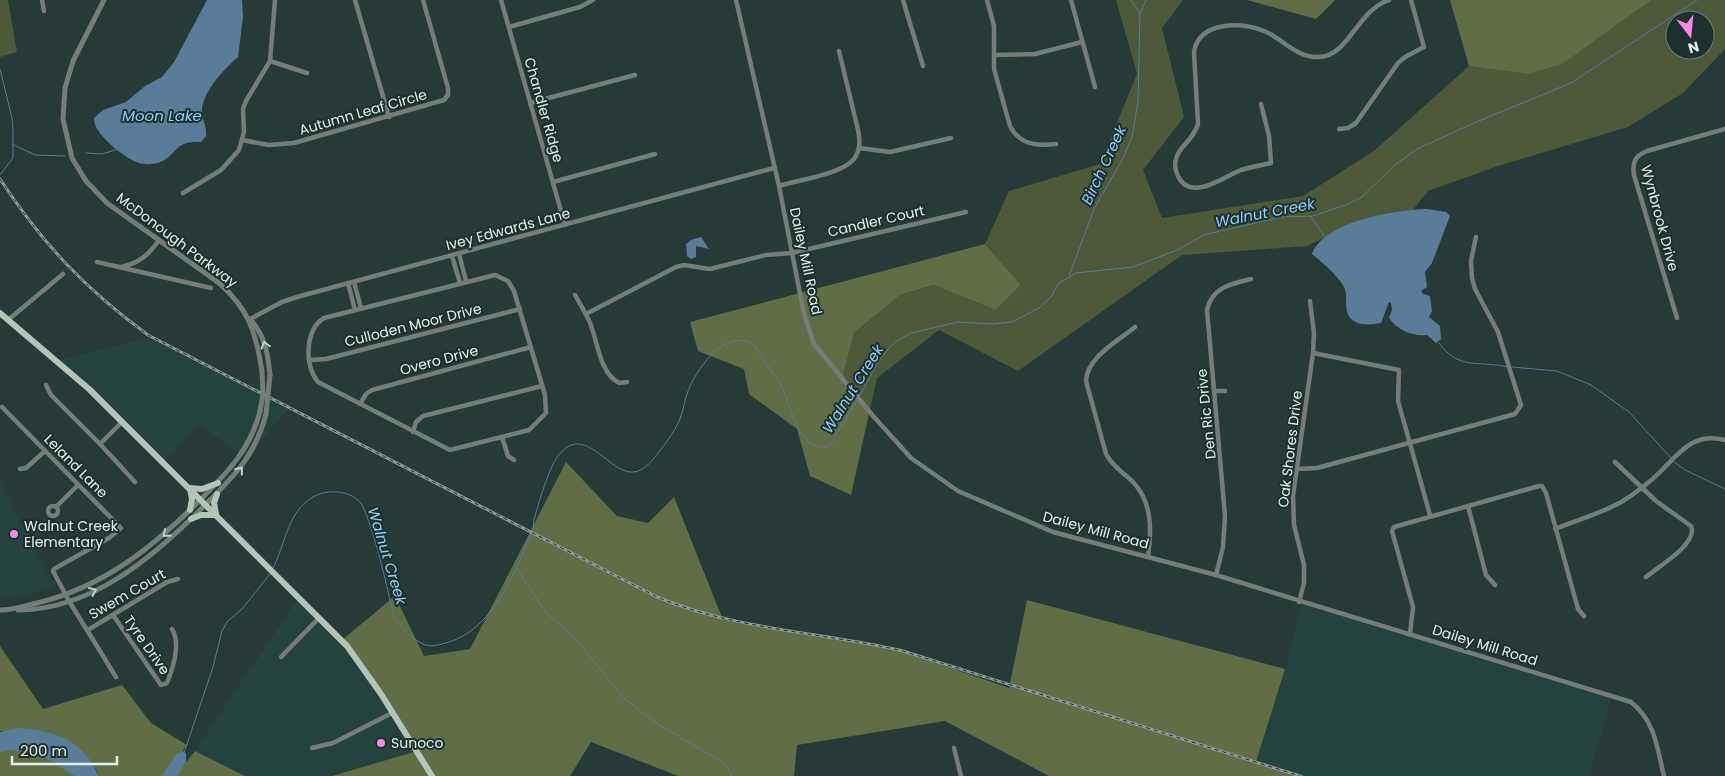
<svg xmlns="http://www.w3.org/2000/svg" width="1725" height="776" viewBox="0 0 1725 776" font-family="Poppins,sans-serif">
	<rect width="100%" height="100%" fill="#263a37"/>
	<!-- built -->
	<g fill="#25433e">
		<path d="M150,337L288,409L247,458L199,425L164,461L59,360Z"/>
		<path d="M0,482L55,587L0,600Z"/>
		<path d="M299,597L356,654L417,751L331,776H245L195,751Z"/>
		<path d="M1302,602L1374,626L1612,694L1589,776H1306L1256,762L1285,669Z"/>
	</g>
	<!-- green -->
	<g fill="#4e5939" fill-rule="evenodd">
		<path d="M0,0H8L17,52L0,57Z"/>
		<path d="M1116,0H1183L1162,28L1184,117L1143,170L1162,218L1303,196L1374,151L1469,66L1532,73L1597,39L1630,15L1637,0H1725V49L1683,93L1628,127L1498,166L1428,191L1409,215L1342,229L1307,246L1182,255L1018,371L939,330L877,378L870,409L842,380L854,333L900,295L935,285L994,310L1021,285L985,244L1009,191L1100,164L1137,74ZM1675,20H1705V50H1675Z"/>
	</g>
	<!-- forest -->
	<g fill="#606d47">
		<path d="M1247,0H1335L1316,19Z"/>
		<path d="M1450,0H1651L1564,63L1529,74L1469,66Z"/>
		<path d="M985,244L1021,285L995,310L934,285L900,295L854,333L842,380L870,409L851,495L810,476L797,429L749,394L744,369L698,351L690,322Z"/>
		<path d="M566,462L617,516L648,523L674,497L723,620L893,648L1009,688L1027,600L1285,669L1256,762L1306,776H1049L945,721L797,745L794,776H678L591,742L570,776H332L417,751L342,640L395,596L424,656L470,649Z"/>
		<path d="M0,646L43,709L122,685L151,723L187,745L163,776H98L96,769L37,731H0Z"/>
		<path d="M0,748L43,751L74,776H0Z"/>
		<path d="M195,751L245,776H175Z"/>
	</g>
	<!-- water -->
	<g fill="#5a7c99">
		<path d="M207,0H242L243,17L238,57C224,69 201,93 202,113C203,121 207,128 206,136L201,142C173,140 177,157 158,163C152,164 145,165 139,163C126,159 92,133 94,118L103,110L126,102L145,86L162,77L174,62Z"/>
		<path d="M1427,209L1446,212L1450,216L1432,263L1425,272L1427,287L1421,291L1423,294L1430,296L1432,311L1429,317L1440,326L1441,339L1436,343L1427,335C1414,337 1397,330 1389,318L1392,310L1391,303L1389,302L1381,323C1365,326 1347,326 1346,305C1346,297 1347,292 1343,285C1336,274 1322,262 1312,254C1324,221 1396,210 1427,209Z"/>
		<path d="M701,237L709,249L696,246V257L691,259L687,256L686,244L691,240Z"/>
		<path d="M18,728C53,730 86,741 98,776H74L54,762L33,753L10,750L0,752V732Z"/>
		<path d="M183,751L186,754V762L177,776H162L176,754Z"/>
	</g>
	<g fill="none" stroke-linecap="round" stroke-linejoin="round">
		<!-- stream -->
		<g stroke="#5a7c99" stroke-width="1">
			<path d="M1131,0L1140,13"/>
			<path d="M0,69L12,118L13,130V158L0,175"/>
			<path d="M12,144L35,155L65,156"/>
			<path d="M86,153L102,154L119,149"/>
			<path d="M1311,217L1325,237"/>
			<path d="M1069,276L1094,209L1122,160L1132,137L1138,101L1140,13L1146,0"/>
			<path d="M1439,343C1459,371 1479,360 1508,367"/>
			<path d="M1512,367L1557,371L1591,385L1629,412L1671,458"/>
			<path d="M859,397L879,360L889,348L895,342L911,333L958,322L992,324L1012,322L1039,308L1051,297L1058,284L1076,273L1133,267L1177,250L1204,235L1281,217L1313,216L1348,204L1362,197L1396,164L1417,149L1474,123L1571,83L1697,0"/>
			<path d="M1673,461L1685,470L1725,489"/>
			<path d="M516,567L546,613L574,637L624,698L656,723L719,760L727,766L732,776"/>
			<path d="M273,568C282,551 285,531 295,515C302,503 315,493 329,492C340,491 353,494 360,502C370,513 389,594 393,613C398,626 409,636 421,643C429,648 437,645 446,643C494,630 516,570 533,529L534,520C538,504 549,468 558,456C584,421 609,474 633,472C645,472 655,457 662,448C668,440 676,429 680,419C684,408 685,397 690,386C701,364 724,331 752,343C761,357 772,370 781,385C792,406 797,452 829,447L857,400"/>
			<path d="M184,753L213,667L222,631L227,622L242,609L270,574"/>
		</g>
		<!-- minor -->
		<g stroke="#767d78" stroke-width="4.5">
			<path d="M42,0L44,11"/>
			<path d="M355,0L389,117"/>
			<path d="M501,0L565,225"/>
			<path d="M736,0L779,186L804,314L814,344L874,417L911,458L958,491L1053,532L1216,575L1631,702C1655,721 1657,747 1664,776"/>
			<path d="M903,0L923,66"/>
			<path d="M987,0L994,26V69L1010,126C1020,145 1036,146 1056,144"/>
			<path d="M1071,0L1095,87"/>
			<path d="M509,27L580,7L593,0"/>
			<path d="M995,55L1035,54L1082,42"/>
			<path d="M270,61L307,73"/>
			<path d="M530,103L635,75"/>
			<path d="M1261,104L1269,136L1271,163C1261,165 1251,167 1241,170C1225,176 1196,199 1181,181C1176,175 1174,166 1176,159C1178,147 1193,141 1198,124L1194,52C1199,21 1240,22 1264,31C1282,38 1296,58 1318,57C1349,57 1357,10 1389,0"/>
			<path d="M1339,129L1348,128L1356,123L1398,63L1405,57L1424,47L1411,0"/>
			<path d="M242,140L269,145L294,143L444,100L448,95V88L423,0"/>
			<path d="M859,148L890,152L951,138"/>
			<path d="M553,182L655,154"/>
			<path d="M779,186C798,180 841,174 853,160C861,151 860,140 858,130L839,51"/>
			<path d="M183,193L221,170L239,150L244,132L243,109L246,101L270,61L275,0"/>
			<path d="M459,254L466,281"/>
			<path d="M452,256L460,283"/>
			<path d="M97,262L211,288"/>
			<path d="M121,267C139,263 149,255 159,240"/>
			<path d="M495,275L508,281L514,291L545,395L546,413L529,430L450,450L318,382C304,366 305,330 324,318Z"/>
			<path d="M354,282L361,308"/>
			<path d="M348,283L355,310"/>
			<path d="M575,295C580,304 586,313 590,323C598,342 599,372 619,383L627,382"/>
			<path d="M586,314L676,267L684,265L710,269L766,255L792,253L966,212"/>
			<path d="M1677,318L1634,175C1632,162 1635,156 1647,151L1725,129"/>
			<path d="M250,319L282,302L297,297L774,168"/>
			<path d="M8,320L63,274"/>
			<path d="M1135,327C1118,341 1087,357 1086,381L1106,454C1113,467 1123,472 1133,482C1152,502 1152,530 1148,556"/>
			<path d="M1313,353L1399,370L1398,401L1430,515"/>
			<path d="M311,360L326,359L520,309"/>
			<path d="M46,385L51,395L100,444"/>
			<path d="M1215,391H1225"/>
			<path d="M360,404L366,394L372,390L531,347"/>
			<path d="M2,407L121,528L109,538L54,569L53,571L69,601L116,677"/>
			<path d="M122,422L100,444L135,482"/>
			<path d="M413,432L416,422L423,416L542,386"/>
			<path d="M502,437L508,456L514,460"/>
			<path d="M1615,462L1656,501L1691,526C1699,543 1658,567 1646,577"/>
			<path d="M20,469L26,468L45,451"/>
			<path d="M1297,469L1317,468L1515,414L1521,405L1498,332L1475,289L1472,278L1471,261L1476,237"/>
			<path d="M1468,506L1486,575L1495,585"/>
			<circle cx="53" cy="511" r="5"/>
			<path d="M56,507L78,485"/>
			<path d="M1555,529C1577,520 1603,513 1623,501C1637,492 1649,483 1660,472C1680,452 1694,432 1725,440"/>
			<path d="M1216,575L1223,547L1225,516L1207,310C1212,287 1231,284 1251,279"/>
			<path d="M1299,602L1304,583V565L1294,525L1293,496L1313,353L1314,333L1310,301"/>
			<path d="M113,615L161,685L167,683C173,668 181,643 172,629"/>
			<path d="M88,630L167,582L178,579"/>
			<path d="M1410,634L1413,607L1392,531L1394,527L1539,486H1542L1546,493L1578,609L1584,616"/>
			<path d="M281,657L318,619"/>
			<path d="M312,748L333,743L392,713"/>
			<path d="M954,748L961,776"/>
		</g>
		<!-- tertiary -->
		<g stroke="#767d78" stroke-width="5">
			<path d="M104,0L73,61L65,88L63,119L72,158L86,181L107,203L219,283C249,309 256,333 262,371"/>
			<path d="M251,320C265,336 268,354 270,375"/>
			<path d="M0,610C13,610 24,606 37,603C103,587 152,548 199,501C226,474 251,449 260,411"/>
			<path d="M18,610C91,610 152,558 200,510C231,479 255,458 266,414"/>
		</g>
		<!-- primary -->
		<g stroke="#b5c4b9" stroke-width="6">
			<path d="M0,313L89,389L347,646L381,694L432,776"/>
			<path d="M189,488L202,489L218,483"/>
			<path d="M190,489L192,499L190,510"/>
			<path d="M216,514L214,503L217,494"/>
			<path d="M191,519L201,515H216"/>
		</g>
		<!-- rail casing -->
		<g stroke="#899997" stroke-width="3">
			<path id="rail" d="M0,179C43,244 84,288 148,335L657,597C736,630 821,632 903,651L1300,776"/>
		</g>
		<!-- rail -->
		<use href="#rail" stroke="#1c302d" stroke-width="1" stroke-dasharray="4" stroke-linecap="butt"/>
		<!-- tertiary-bridge -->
		<g stroke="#767d78" stroke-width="5">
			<path d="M260,411L263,394L262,371"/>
			<path d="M266,414L270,375"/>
		</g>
	</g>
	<!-- one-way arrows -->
	<defs><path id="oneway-chevron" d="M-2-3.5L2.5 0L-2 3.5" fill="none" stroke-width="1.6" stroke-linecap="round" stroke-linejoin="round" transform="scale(1.25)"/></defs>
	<g stroke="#c4cecb">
		<use href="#oneway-chevron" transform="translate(265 345) rotate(-106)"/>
		<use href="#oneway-chevron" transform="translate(240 470) rotate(-51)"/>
		<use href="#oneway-chevron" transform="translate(166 534) rotate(138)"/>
		<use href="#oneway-chevron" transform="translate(93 591) rotate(-25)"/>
	</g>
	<!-- markers -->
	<g fill="#fa87e7" stroke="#1c302d" stroke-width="2">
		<circle cx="14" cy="534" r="5"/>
		<circle cx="381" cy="743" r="5"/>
	</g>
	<g text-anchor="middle" stroke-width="4" stroke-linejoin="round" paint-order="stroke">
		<!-- street labels -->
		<g font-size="14" fill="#e5f1ef" stroke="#1c302d">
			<text transform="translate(544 110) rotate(74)" y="5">Chandler Ridge</text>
			<text transform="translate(363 112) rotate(-16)" y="5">Autumn Leaf Circle</text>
			<text transform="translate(1660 218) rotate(75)" y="5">Wynbrook Drive</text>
			<text transform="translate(876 221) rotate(-13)" y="5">Candler Court</text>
			<text transform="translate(508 229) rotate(-15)" y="5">Ivey Edwards Lane</text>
			<text transform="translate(177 240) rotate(37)" y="5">McDonough Parkway</text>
			<text transform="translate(806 261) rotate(78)" y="5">Dailey Mill Road</text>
			<text transform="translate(413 325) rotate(-14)" y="5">Culloden Moor Drive</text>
			<text transform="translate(439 360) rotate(-15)" y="5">Overo Drive</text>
			<text transform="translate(1206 414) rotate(-96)" y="5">Den Ric Drive</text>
			<text transform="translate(1290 449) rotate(-83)" y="5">Oak Shores Drive</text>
			<text transform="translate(76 466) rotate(45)" y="5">Leland Lane</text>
			<text transform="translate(1096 530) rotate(15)" y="5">Dailey Mill Road</text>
			<text transform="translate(127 594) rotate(-30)" y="5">Swem Court</text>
			<text transform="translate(147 645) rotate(55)" y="5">Tyre Drive</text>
			<text transform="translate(1485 645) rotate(17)" y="5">Dailey Mill Road</text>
		</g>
		<!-- poi labels -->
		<g font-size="14" fill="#e5f1ef" stroke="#1c302d" text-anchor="start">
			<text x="24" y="531">Walnut Creek<tspan x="24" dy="16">Elementary</tspan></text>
			<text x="391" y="748">Sunoco</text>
		</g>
		<!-- water labels -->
		<g font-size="15" font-style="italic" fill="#93cdfb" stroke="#1c302d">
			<text x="162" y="121">Moon Lake</text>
			<text transform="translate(1104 165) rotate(-65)" y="5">Birch Creek</text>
			<text transform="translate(1265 213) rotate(-11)" y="5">Walnut Creek</text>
			<text transform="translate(853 389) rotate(-58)" y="5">Walnut Creek</text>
			<text transform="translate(387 556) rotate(73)" y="5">Walnut Creek</text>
		</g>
	</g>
	<!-- north arrow -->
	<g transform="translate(1690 35) rotate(164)"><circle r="24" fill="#1c302d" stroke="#6c7d7b"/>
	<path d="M0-4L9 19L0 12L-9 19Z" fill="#fa87e7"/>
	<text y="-8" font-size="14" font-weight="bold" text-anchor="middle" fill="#e5f1ef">N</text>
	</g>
	<!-- scale -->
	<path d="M12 756v8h105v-8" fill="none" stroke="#e5f1ef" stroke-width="2.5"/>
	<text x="20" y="756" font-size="15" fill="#e5f1ef" stroke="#1c302d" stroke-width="4" paint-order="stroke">200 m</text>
</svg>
